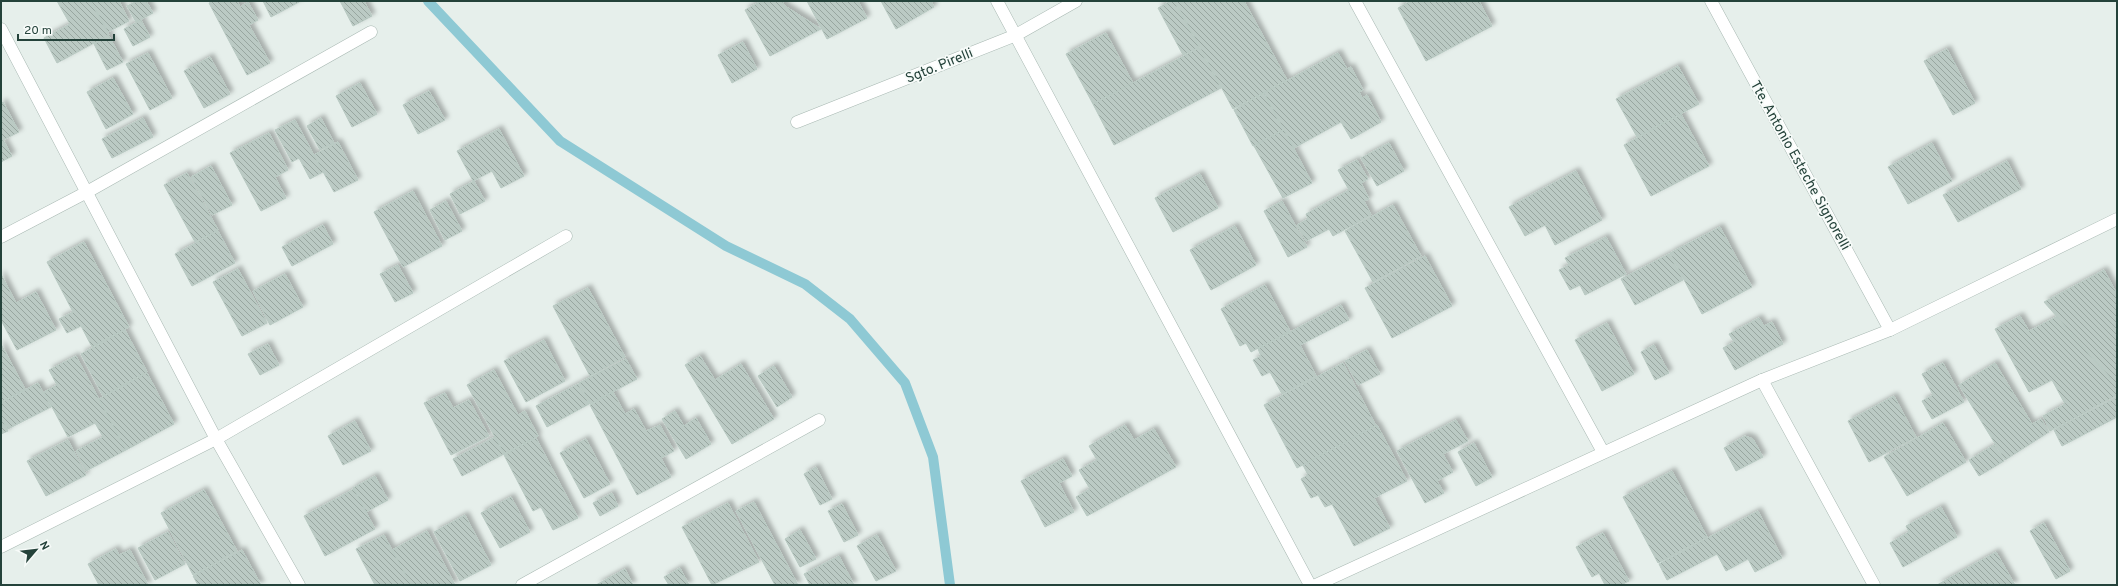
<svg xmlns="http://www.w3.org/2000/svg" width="2118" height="586" viewBox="0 0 2118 586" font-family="Overpass,sans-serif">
	<defs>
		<pattern id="building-back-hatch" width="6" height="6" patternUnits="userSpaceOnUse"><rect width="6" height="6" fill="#bbcac4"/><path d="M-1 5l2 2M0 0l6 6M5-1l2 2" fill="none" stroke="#98a6a0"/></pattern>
		<filter id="shadow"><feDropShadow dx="3.5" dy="-3.5" stdDeviation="2" flood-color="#0004"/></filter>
	</defs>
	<rect width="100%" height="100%" fill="#e6efeb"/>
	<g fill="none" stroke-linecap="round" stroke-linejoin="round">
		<!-- stream -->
		<path stroke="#8ec9d4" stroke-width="10" d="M428,1L560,141L726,246L805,284L850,319L905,383L933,457L950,585"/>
	</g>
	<!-- building -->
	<g fill="url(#building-back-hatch)" stroke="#b8c9c2" filter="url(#shadow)">
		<path d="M57,1H90L109,35L57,63L44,38L70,24Z"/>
		<path d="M91,1H119L129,21L108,32Z"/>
		<path d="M137,1H146L153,13L136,22L127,6Z"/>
		<path d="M214,1H237L240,7L248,2L258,20L249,25L270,63L247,75L209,3Z"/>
		<path d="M263,1H301L271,17Z"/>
		<path d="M340,1H364L372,16L353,26Z"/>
		<path d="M761,1H782L785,6L821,29L770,56L745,10Z"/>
		<path d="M807,1H858L867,18L827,39Z"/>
		<path d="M881,1H931L934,7L896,29Z"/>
		<path d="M1171,1H1174L1199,47L1183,55L1158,8Z"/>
		<path d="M1175,1H1244L1287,80L1233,109Z"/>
		<path d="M1411,1H1479L1492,26L1426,61L1398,8Z"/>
		<path d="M141,20L150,37L133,46L124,29Z"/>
		<path d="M1106,33L1133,83L1093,104L1066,54Z"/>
		<path d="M109,36L123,62L107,70L94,44Z"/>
		<path d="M743,42L757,69L732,83L718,55Z"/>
		<path d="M1199,48L1221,88L1114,145L1093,104Z"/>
		<path d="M1947,49L1975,103L1953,115L1924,61Z"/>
		<path d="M148,53L172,98L150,110L126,64Z"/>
		<path d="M1338,53L1347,69L1351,67L1363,90L1359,92L1362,98L1367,95L1381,122L1351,139L1341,122L1294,148L1264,93Z"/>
		<path d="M210,57L230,94L204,108L184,71Z"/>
		<path d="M1678,66L1699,104L1637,137L1616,99Z"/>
		<path d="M113,78L133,114L106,129L87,92Z"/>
		<path d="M360,83L377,114L352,127L336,96Z"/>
		<path d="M429,91L445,120L418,134L403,105Z"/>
		<path d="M1264,93L1283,130L1253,146L1234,110Z"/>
		<path d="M3,102L19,132L3,140L12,156L1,162V104Z"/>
		<path d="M1681,114L1709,166L1651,196L1624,145Z"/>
		<path d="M143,118L153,137L112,158L102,139Z"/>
		<path d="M321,118L334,143L320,150L307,126Z"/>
		<path d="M295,120L323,172L310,179L299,158L292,162L275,130Z"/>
		<path d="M499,129L524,176L501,188L492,171L473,181L457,151Z"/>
		<path d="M1284,130L1312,183L1283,198L1254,146Z"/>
		<path d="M269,133L288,170L275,177L286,198L261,211L230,153Z"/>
		<path d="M338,142L358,180L334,192L314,155Z"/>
		<path d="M1389,143L1404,171L1377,186L1361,158Z"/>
		<path d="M1932,143L1952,181L1908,204L1888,167Z"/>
		<path d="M1357,160L1368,179L1361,183L1369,199L1364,201L1371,215L1333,236L1329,229L1306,241L1297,225L1308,219L1306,214L1349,190L1338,170Z"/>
		<path d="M2007,161L2021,189L1958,222L1943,195Z"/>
		<path d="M211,166L232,205L212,215L191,177Z"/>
		<path d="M1576,171L1602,220L1555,245L1545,225L1525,236L1509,207Z"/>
		<path d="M187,173L218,230L195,242L164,185Z"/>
		<path d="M1200,174L1218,208L1173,232L1155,198Z"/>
		<path d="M474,181L485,201L460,214L450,194Z"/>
		<path d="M413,191L442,246L403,267L374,212Z"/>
		<path d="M446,201L462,231L445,240L430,210Z"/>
		<path d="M1282,201L1307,247L1288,257L1264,211Z"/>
		<path d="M1393,205L1421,256L1373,282L1345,231Z"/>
		<path d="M323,225L333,244L292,266L282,247Z"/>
		<path d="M1235,226L1256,265L1211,290L1190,250Z"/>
		<path d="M1720,227L1752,287L1702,314L1670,253Z"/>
		<path d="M218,231L235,263L192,286L175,254Z"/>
		<path d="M1606,237L1626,274L1585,295L1580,285L1570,290L1559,270L1569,265L1565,258Z"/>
		<path d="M84,242L129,327L92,347L81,326L67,333L59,319L73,312L47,262Z"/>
		<path d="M1669,254L1683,280L1635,305L1621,279Z"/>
		<path d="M1425,256L1452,306L1392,338L1365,288Z"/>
		<path d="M398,265L413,293L395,302L380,274Z"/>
		<path d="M238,269L267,323L242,336L213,282Z"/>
		<path d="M2104,270L2117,294V385L2044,302Z"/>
		<path d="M1,274L16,303L36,292L56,330L17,350L1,320Z"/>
		<path d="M285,274L303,307L270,325L253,291Z"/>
		<path d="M1265,285L1290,331L1251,352L1246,343L1240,346L1221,309Z"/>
		<path d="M588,288L625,357L590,376L553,306Z"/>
		<path d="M1341,305L1349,320L1300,345L1316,376L1282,394L1270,372L1262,376L1253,360L1261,356L1258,349Z"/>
		<path d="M2020,316L2029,331L2056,317L2117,386V395L2050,431L2043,416L2065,404L2052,380L2029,392L1995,329Z"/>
		<path d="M1759,318L1764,326L1772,322L1783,344L1735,370L1723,348L1734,342L1729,334Z"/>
		<path d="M1607,323L1634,374L1602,391L1575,340Z"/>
		<path d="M125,330L147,372L103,396L81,354Z"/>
		<path d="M544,340L565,381L526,402L504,361Z"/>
		<path d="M1,344L25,389L1,402Z"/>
		<path d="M268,344L279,365L260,375L248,354Z"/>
		<path d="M1654,345L1669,373L1655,380L1641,352Z"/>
		<path d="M1367,350L1380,374L1358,385L1345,361Z"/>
		<path d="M76,356L126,450L86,471L76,451L103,437L95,423L68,437L44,392L57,385L49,370Z"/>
		<path d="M700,356L715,380L741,364L774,419L732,444L685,365Z"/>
		<path d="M626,359L637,379L590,404L579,383Z"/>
		<path d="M1343,363L1376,426L1297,468L1264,405Z"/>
		<path d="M1943,363L1964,402L1932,419L1922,401L1933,395L1922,374Z"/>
		<path d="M1995,363L2032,424L2041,419L2049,432L2005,460L1959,385Z"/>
		<path d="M774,366L792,397L777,407L758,376Z"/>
		<path d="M494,370L518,415L525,411L538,436L504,454L467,385Z"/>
		<path d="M147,373L174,424L126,450L99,399Z"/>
		<path d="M38,383L51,407L8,429L1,416V403Z"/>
		<path d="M578,384L589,404L547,427L536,406Z"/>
		<path d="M613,392L625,414L634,409L646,431L660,425L674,451L661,458L671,477L637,495L590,405Z"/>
		<path d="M445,393L453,408L469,400L489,436L451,455L424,403Z"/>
		<path d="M1894,396L1916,437L1869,462L1848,421Z"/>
		<path d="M2117,397V417L2062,446L2054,430Z"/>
		<path d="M675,411L684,426L696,418L711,444L686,459L662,419Z"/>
		<path d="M1,417L8,431L1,434Z"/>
		<path d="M1456,420L1468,441L1443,454L1453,472L1437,481L1444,493L1425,503L1397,451Z"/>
		<path d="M355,421L371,451L343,465L328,436Z"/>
		<path d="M1943,423L1966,462L1907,496L1884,457Z"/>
		<path d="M1125,425L1134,440L1154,429L1176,467L1087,516L1076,497L1090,489L1079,470L1097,460L1089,446Z"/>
		<path d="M1377,425L1407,481L1374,498L1390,528L1354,546L1332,504L1325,507L1318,495L1311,498L1301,479L1308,475L1303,465Z"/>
		<path d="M1745,436L1753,439L1763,457L1736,471L1724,448Z"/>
		<path d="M495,437L504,454L462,476L453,459Z"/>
		<path d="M536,438L578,518L553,530L541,507L533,511L504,455Z"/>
		<path d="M586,439L610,484L584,498L560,453Z"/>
		<path d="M68,440L86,475L46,496L27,461Z"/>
		<path d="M1474,443L1492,477L1476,486L1458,452Z"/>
		<path d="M1994,445L2004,461L1979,476L1969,460Z"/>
		<path d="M1063,459L1072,476L1059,483L1074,512L1045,527L1021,481Z"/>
		<path d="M816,467L832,499L820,505L804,474Z"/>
		<path d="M1672,471L1707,537L1658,563L1623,497Z"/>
		<path d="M375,476L388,500L366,512L353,488Z"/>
		<path d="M354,489L375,529L325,556L304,516Z"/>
		<path d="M204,490L237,551L193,575L161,513Z"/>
		<path d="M612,493L618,506L600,516L593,503Z"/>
		<path d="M511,497L530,532L500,548L481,513Z"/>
		<path d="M754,502L798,585H775L736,511Z"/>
		<path d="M728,503L759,562L712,585L682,527Z"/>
		<path d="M842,504L858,535L844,542L828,511Z"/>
		<path d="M1941,507L1957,537L1903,567L1890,543L1909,532L1906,526Z"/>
		<path d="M1758,511L1782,558L1755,572L1748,559L1726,571L1717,554L1667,580L1659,564Z"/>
		<path d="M465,515L491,565L460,581L434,532Z"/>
		<path d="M2044,523L2070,571L2056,579L2030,531Z"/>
		<path d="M800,530L816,559L800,567L785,539Z"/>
		<path d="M427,531L455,585H411L392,550Z"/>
		<path d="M168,532L185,564L155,580L138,548Z"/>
		<path d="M1603,533L1629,581L1621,585H1605L1599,573L1592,577L1576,547Z"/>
		<path d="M384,535L392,550L411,585H375L356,549Z"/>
		<path d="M877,535L896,571L876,581L857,546Z"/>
		<path d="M116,549L119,555L130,550L148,585H99L88,564Z"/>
		<path d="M242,550L261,585H198L193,576Z"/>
		<path d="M1996,552L2015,585H1937Z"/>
		<path d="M839,556L854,585H810L804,574Z"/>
		<path d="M680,568L689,585H669L664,577Z"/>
		<path d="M625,569L633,585H596Z"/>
	</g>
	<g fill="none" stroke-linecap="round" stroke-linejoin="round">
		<!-- minor casing -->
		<g stroke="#a8b8b2" stroke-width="13">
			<g id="minor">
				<path d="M997,1L1310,585"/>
				<path d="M1355,1L1603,452"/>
				<path d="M1711,1L1890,330"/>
				<path d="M1,29L216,439L299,585"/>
				<path d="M797,122L1016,35L1076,1"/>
				<path d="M1,237L87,192L371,32"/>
				<path d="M1762,380L1874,585"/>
				<path d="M1,547L216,439L566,236"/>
				<path d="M522,585L819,420"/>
				<path d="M1316,585L1762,380L1890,330L2117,219"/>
			</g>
		</g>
		<!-- minor -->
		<use href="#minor" stroke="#fff" stroke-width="12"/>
	</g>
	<g text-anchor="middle" stroke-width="3.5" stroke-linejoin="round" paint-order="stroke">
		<!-- street labels -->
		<g font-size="14" fill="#24423a" stroke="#f7fbf9">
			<text transform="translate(939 65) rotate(-22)" y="5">Sgto. Pirelli</text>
			<text transform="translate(1801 165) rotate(61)" y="5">Tte. Antonio Esteche Signorelli</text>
		</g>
	</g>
	<!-- border -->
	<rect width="2118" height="586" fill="none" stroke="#24423a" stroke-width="4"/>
	<!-- north arrow -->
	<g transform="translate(36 550) rotate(62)" stroke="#f7fbf9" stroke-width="3" paint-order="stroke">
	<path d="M0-3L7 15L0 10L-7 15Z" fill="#24423a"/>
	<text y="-6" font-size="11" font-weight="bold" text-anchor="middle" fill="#24423a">N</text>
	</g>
	<!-- scale -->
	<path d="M18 34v6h96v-6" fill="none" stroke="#24423a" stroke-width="2"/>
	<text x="24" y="34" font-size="12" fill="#24423a" stroke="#f7fbf9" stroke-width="3" paint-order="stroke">20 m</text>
</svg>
